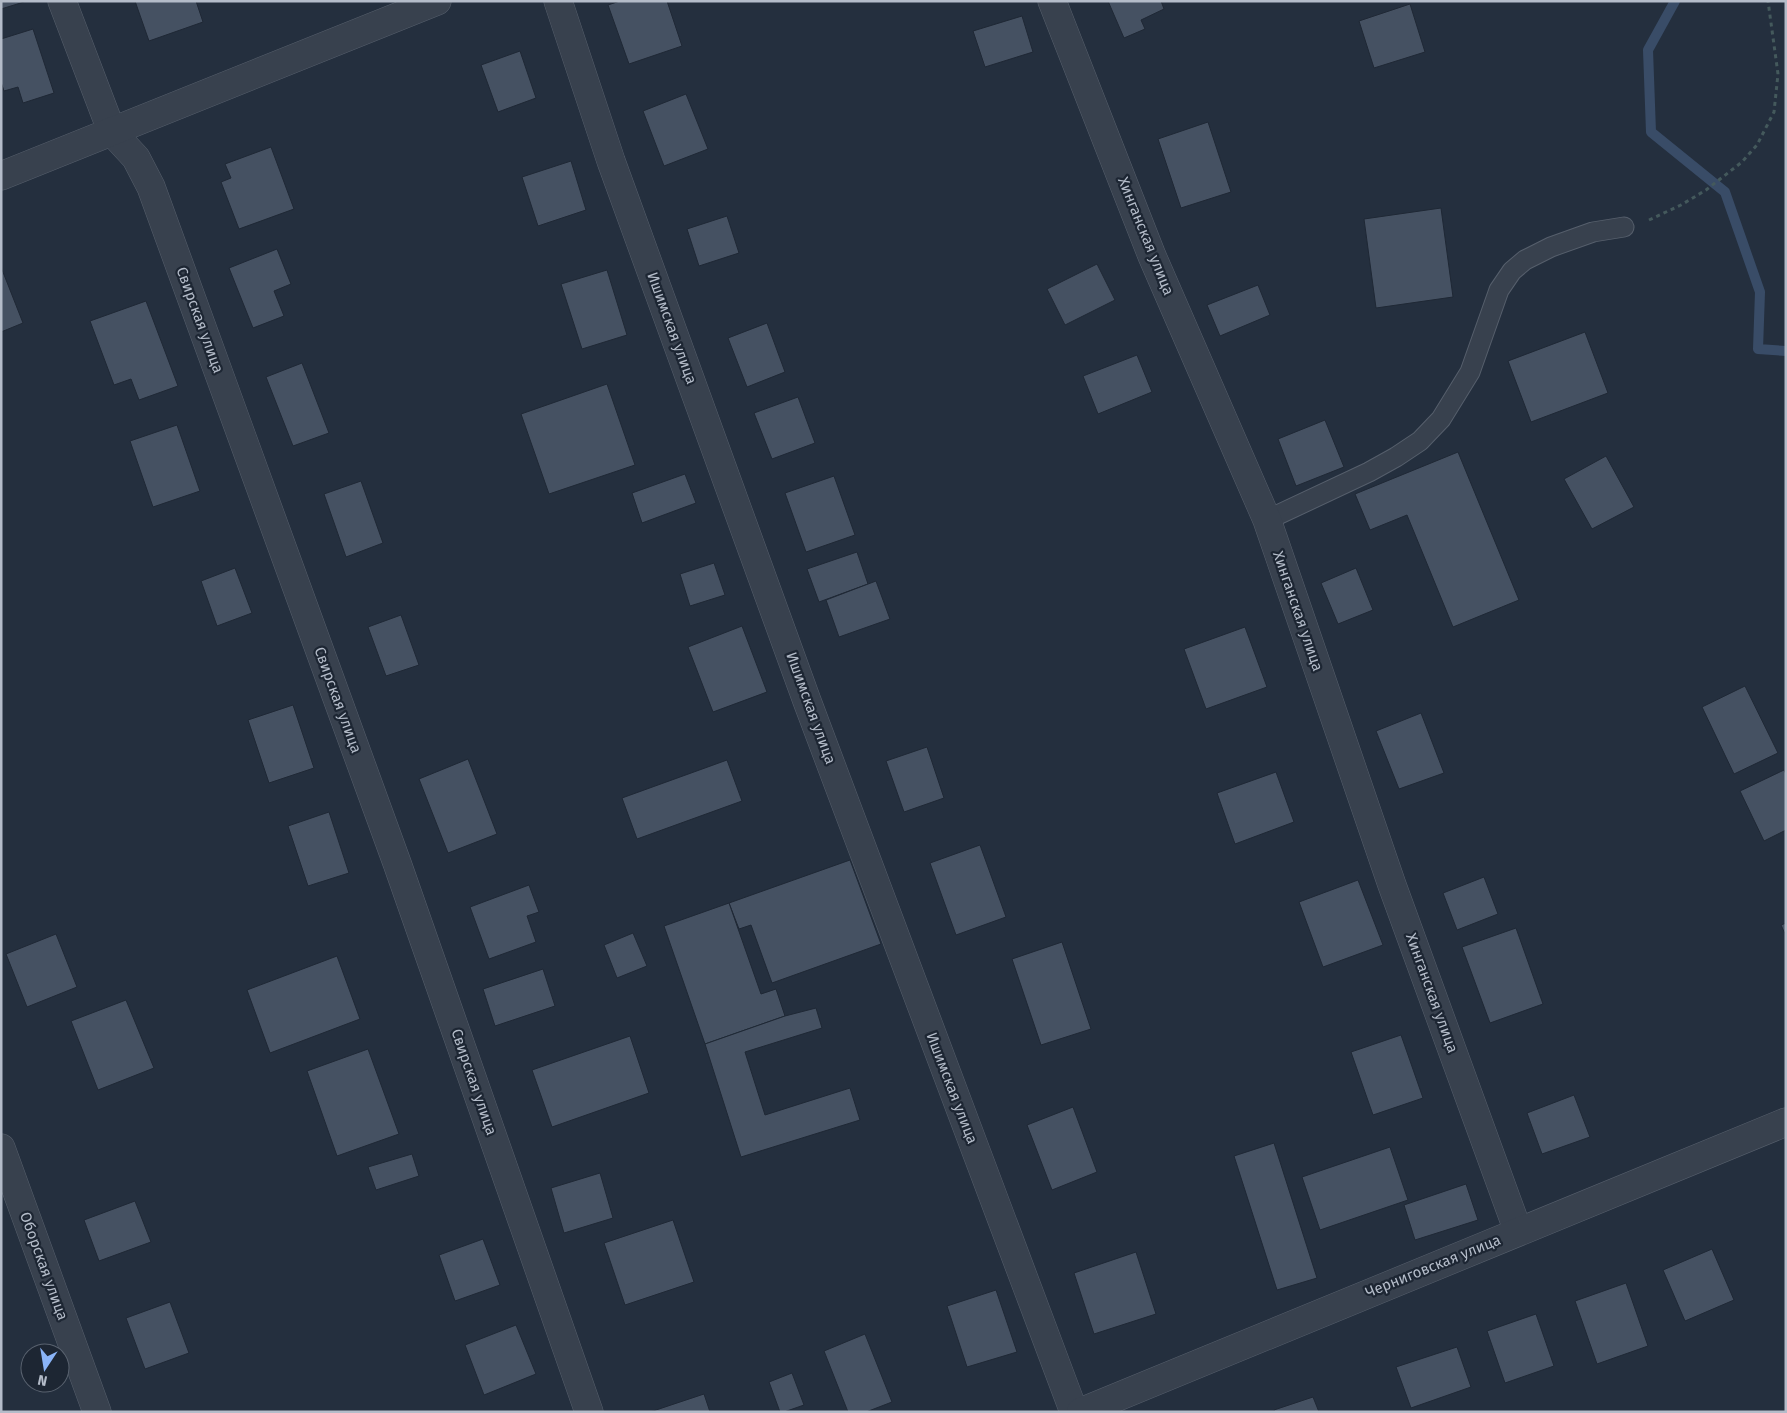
<svg xmlns="http://www.w3.org/2000/svg" width="1787" height="1413" viewBox="0 0 1787 1413" font-family="'Fira Sans',sans-serif">
	<rect width="100%" height="100%" fill="#242f3e"/>
	<g fill="none" stroke-linecap="round" stroke-linejoin="round">
		<!-- stream -->
		<path stroke="#394c67" stroke-width="10" d="M1675,1L1648,50L1651,132L1725,192L1760,292L1758,349L1786,351"/>
	</g>
	<!-- building -->
	<g fill="#455162" stroke="#1f2835">
		<path d="M1,1H24V2L1,9Z"/>
		<path d="M135,1H196L203,22L149,41Z"/>
		<path d="M620,1H667L682,46L629,64L608,5Z"/>
		<path d="M1108,1H1161L1164,9L1141,20L1145,29L1124,38Z"/>
		<path d="M1410,4L1425,52L1374,68L1359,21Z"/>
		<path d="M1022,16L1033,52L985,67L973,31Z"/>
		<path d="M33,29L54,93L23,103L18,87L4,91L1,82V39Z"/>
		<path d="M520,51L536,98L498,112L481,65Z"/>
		<path d="M686,94L708,149L664,166L643,111Z"/>
		<path d="M1208,122L1231,192L1181,208L1158,139Z"/>
		<path d="M271,147L294,209L239,229L221,182L231,178L225,164Z"/>
		<path d="M571,161L586,210L538,226L522,177Z"/>
		<path d="M1441,208L1453,297L1376,308L1364,219Z"/>
		<path d="M727,216L739,253L699,266L687,229Z"/>
		<path d="M277,249L291,284L274,291L284,316L253,328L229,268Z"/>
		<path d="M1097,264L1115,300L1065,325L1047,289Z"/>
		<path d="M1,267L23,323L1,332Z"/>
		<path d="M607,270L627,335L582,349L561,284Z"/>
		<path d="M1258,285L1270,315L1220,336L1207,305Z"/>
		<path d="M146,301L178,386L139,400L131,379L114,385L90,321Z"/>
		<path d="M767,323L785,372L747,387L728,338Z"/>
		<path d="M1585,332L1608,393L1531,422L1508,361Z"/>
		<path d="M1137,355L1152,392L1098,414L1083,376Z"/>
		<path d="M302,363L329,433L293,446L266,377Z"/>
		<path d="M607,384L635,465L549,494L521,414Z"/>
		<path d="M798,397L815,443L772,459L754,413Z"/>
		<path d="M1325,420L1344,467L1296,486L1278,439Z"/>
		<path d="M177,425L200,491L153,507L130,441Z"/>
		<path d="M1458,452L1519,600L1453,627L1407,515L1370,530L1355,494Z"/>
		<path d="M1606,456L1634,507L1592,529L1564,479Z"/>
		<path d="M685,474L696,503L642,523L632,493Z"/>
		<path d="M834,476L855,535L806,552L785,493Z"/>
		<path d="M361,481L383,543L346,557L324,494Z"/>
		<path d="M857,552L868,584L819,602L807,569Z"/>
		<path d="M714,563L725,595L690,606L680,574Z"/>
		<path d="M235,568L252,613L217,626L201,581Z"/>
		<path d="M1356,568L1373,610L1338,624L1321,583Z"/>
		<path d="M876,581L890,619L839,637L826,600Z"/>
		<path d="M401,615L419,665L386,676L368,627Z"/>
		<path d="M742,626L767,692L713,712L688,647Z"/>
		<path d="M1245,627L1267,687L1206,709L1184,649Z"/>
		<path d="M1745,686L1778,753L1734,774L1702,707Z"/>
		<path d="M293,705L314,768L269,783L248,720Z"/>
		<path d="M1421,713L1444,773L1399,789L1376,731Z"/>
		<path d="M927,747L944,798L904,812L886,761Z"/>
		<path d="M468,759L497,834L448,853L419,779Z"/>
		<path d="M727,760L742,801L637,839L622,798Z"/>
		<path d="M1784,770L1786,774V830L1764,841L1740,791Z"/>
		<path d="M1276,772L1294,822L1235,844L1217,793Z"/>
		<path d="M329,812L349,873L308,886L288,826Z"/>
		<path d="M980,845L1006,917L956,935L930,863Z"/>
		<path d="M850,860L881,944L772,983L751,925L739,929L729,903Z"/>
		<path d="M1484,877L1498,914L1457,930L1443,893Z"/>
		<path d="M1358,880L1383,945L1323,967L1299,902Z"/>
		<path d="M529,885L539,912L527,916L536,942L489,959L470,907Z"/>
		<path d="M729,903L761,994L776,989L785,1016L705,1044L664,926Z"/>
		<path d="M1786,923V936L1781,925Z"/>
		<path d="M1516,928L1543,1004L1490,1023L1462,947Z"/>
		<path d="M633,933L647,966L617,978L604,945Z"/>
		<path d="M56,934L77,987L27,1007L6,954Z"/>
		<path d="M1062,942L1091,1029L1041,1045L1012,959Z"/>
		<path d="M337,956L360,1019L270,1053L247,990Z"/>
		<path d="M543,969L555,1006L495,1026L483,989Z"/>
		<path d="M126,1000L154,1068L98,1090L71,1021Z"/>
		<path d="M816,1008L822,1028L745,1052L765,1115L850,1088L860,1120L741,1157L705,1044L785,1016Z"/>
		<path d="M1401,1035L1423,1098L1373,1115L1351,1052Z"/>
		<path d="M630,1036L649,1093L552,1127L532,1070Z"/>
		<path d="M368,1049L399,1134L337,1156L307,1071Z"/>
		<path d="M1574,1095L1590,1137L1542,1154L1527,1113Z"/>
		<path d="M1073,1107L1097,1172L1052,1190L1027,1125Z"/>
		<path d="M1274,1143L1317,1278L1277,1290L1234,1156Z"/>
		<path d="M1390,1147L1408,1200L1320,1230L1302,1177Z"/>
		<path d="M412,1154L419,1176L376,1190L368,1167Z"/>
		<path d="M600,1173L613,1218L564,1233L551,1188Z"/>
		<path d="M1466,1184L1478,1220L1415,1240L1404,1205Z"/>
		<path d="M135,1201L151,1242L99,1261L84,1220Z"/>
		<path d="M673,1220L694,1282L625,1305L604,1243Z"/>
		<path d="M483,1239L500,1285L455,1301L439,1255Z"/>
		<path d="M1712,1249L1734,1300L1685,1321L1663,1270Z"/>
		<path d="M1136,1252L1156,1314L1094,1334L1074,1273Z"/>
		<path d="M1626,1283L1648,1346L1597,1364L1575,1301Z"/>
		<path d="M996,1290L1017,1352L967,1367L947,1306Z"/>
		<path d="M170,1302L189,1353L145,1369L126,1318Z"/>
		<path d="M1536,1314L1554,1366L1505,1383L1487,1331Z"/>
		<path d="M516,1325L536,1374L484,1395L465,1345Z"/>
		<path d="M865,1334L892,1402L866,1412H848L824,1351Z"/>
		<path d="M1457,1347L1471,1387L1411,1408L1396,1367Z"/>
		<path d="M792,1373L804,1405L784,1412H780L769,1382Z"/>
		<path d="M704,1394L710,1412H650Z"/>
		<path d="M1313,1397L1319,1412H1275L1274,1410Z"/>
	</g>
	<g fill="none" stroke-linecap="round" stroke-linejoin="round">
		<!-- lane casing -->
		<g stroke="#565f6c" stroke-width="21">
			<path id="lane" d="M1267,520L1369,472L1396,457L1420,441L1441,419L1470,372L1499,290L1512,271L1525,260L1551,247L1593,232L1624,227"/>
		</g>
		<!-- street casing -->
		<g stroke="#565f6c" stroke-width="29">
			<g id="street">
				<path d="M62,1L112,132L136,158L151,187L397,863L589,1412"/>
				<path d="M558,1L611,161L807,701L1074,1412"/>
				<path d="M1052,1L1152,256L1267,520L1392,885L1518,1231"/>
				<path d="M1,176L437,1"/>
				<path d="M1,1148L97,1412"/>
				<path d="M1081,1412L1786,1122"/>
			</g>
		</g>
		<!-- path -->
		<path stroke="#44595c" stroke-width="3" stroke-dasharray="4 4" stroke-linecap="butt" d="M1649,220L1681,205L1706,190L1742,162L1757,145L1774,112L1778,74L1768,1"/>
		<!-- lane -->
		<use href="#lane" stroke="#38414e" stroke-width="19"/>
		<!-- street -->
		<use href="#street" stroke="#38414e" stroke-width="28"/>
	</g>
	<g text-anchor="middle" stroke-width="4.5" stroke-linejoin="round" paint-order="stroke">
		<!-- street labels -->
		<g font-size="15" fill="#b4bcc9" stroke="#1d2633">
			<text transform="translate(1146 236) rotate(68)" y="5">Хинганская улица</text>
			<text transform="translate(200 320) rotate(70)" y="5">Свирская улица</text>
			<text transform="translate(672 328) rotate(70)" y="5">Ишимская улица</text>
			<text transform="translate(1298 611) rotate(71)" y="5">Хинганская улица</text>
			<text transform="translate(338 700) rotate(70)" y="5">Свирская улица</text>
			<text transform="translate(811 708) rotate(70)" y="5">Ишимская улица</text>
			<text transform="translate(1432 993) rotate(70)" y="5">Хинганская улица</text>
			<text transform="translate(474 1082) rotate(71)" y="5">Свирская улица</text>
			<text transform="translate(952 1088) rotate(69)" y="5">Ишимская улица</text>
			<text transform="translate(44 1266) rotate(70)" y="5">Оборская улица</text>
			<text transform="translate(1433 1266) rotate(-22)" y="5">Черниговская улица</text>
		</g>
	</g>
	<!-- border -->
	<rect width="1787" height="1413" fill="none" stroke="#b4bcc9" stroke-width="5"/>
	<!-- north arrow -->
	<g transform="translate(45 1368) rotate(192)"><circle r="24" fill="#1d2633" stroke="#59626f"/>
	<path d="M0-4L9 19L0 12L-9 19Z" fill="#8ab4f8"/>
	<text y="-8" font-size="14" font-weight="bold" text-anchor="middle" fill="#b4bcc9">N</text>
	</g>
</svg>
